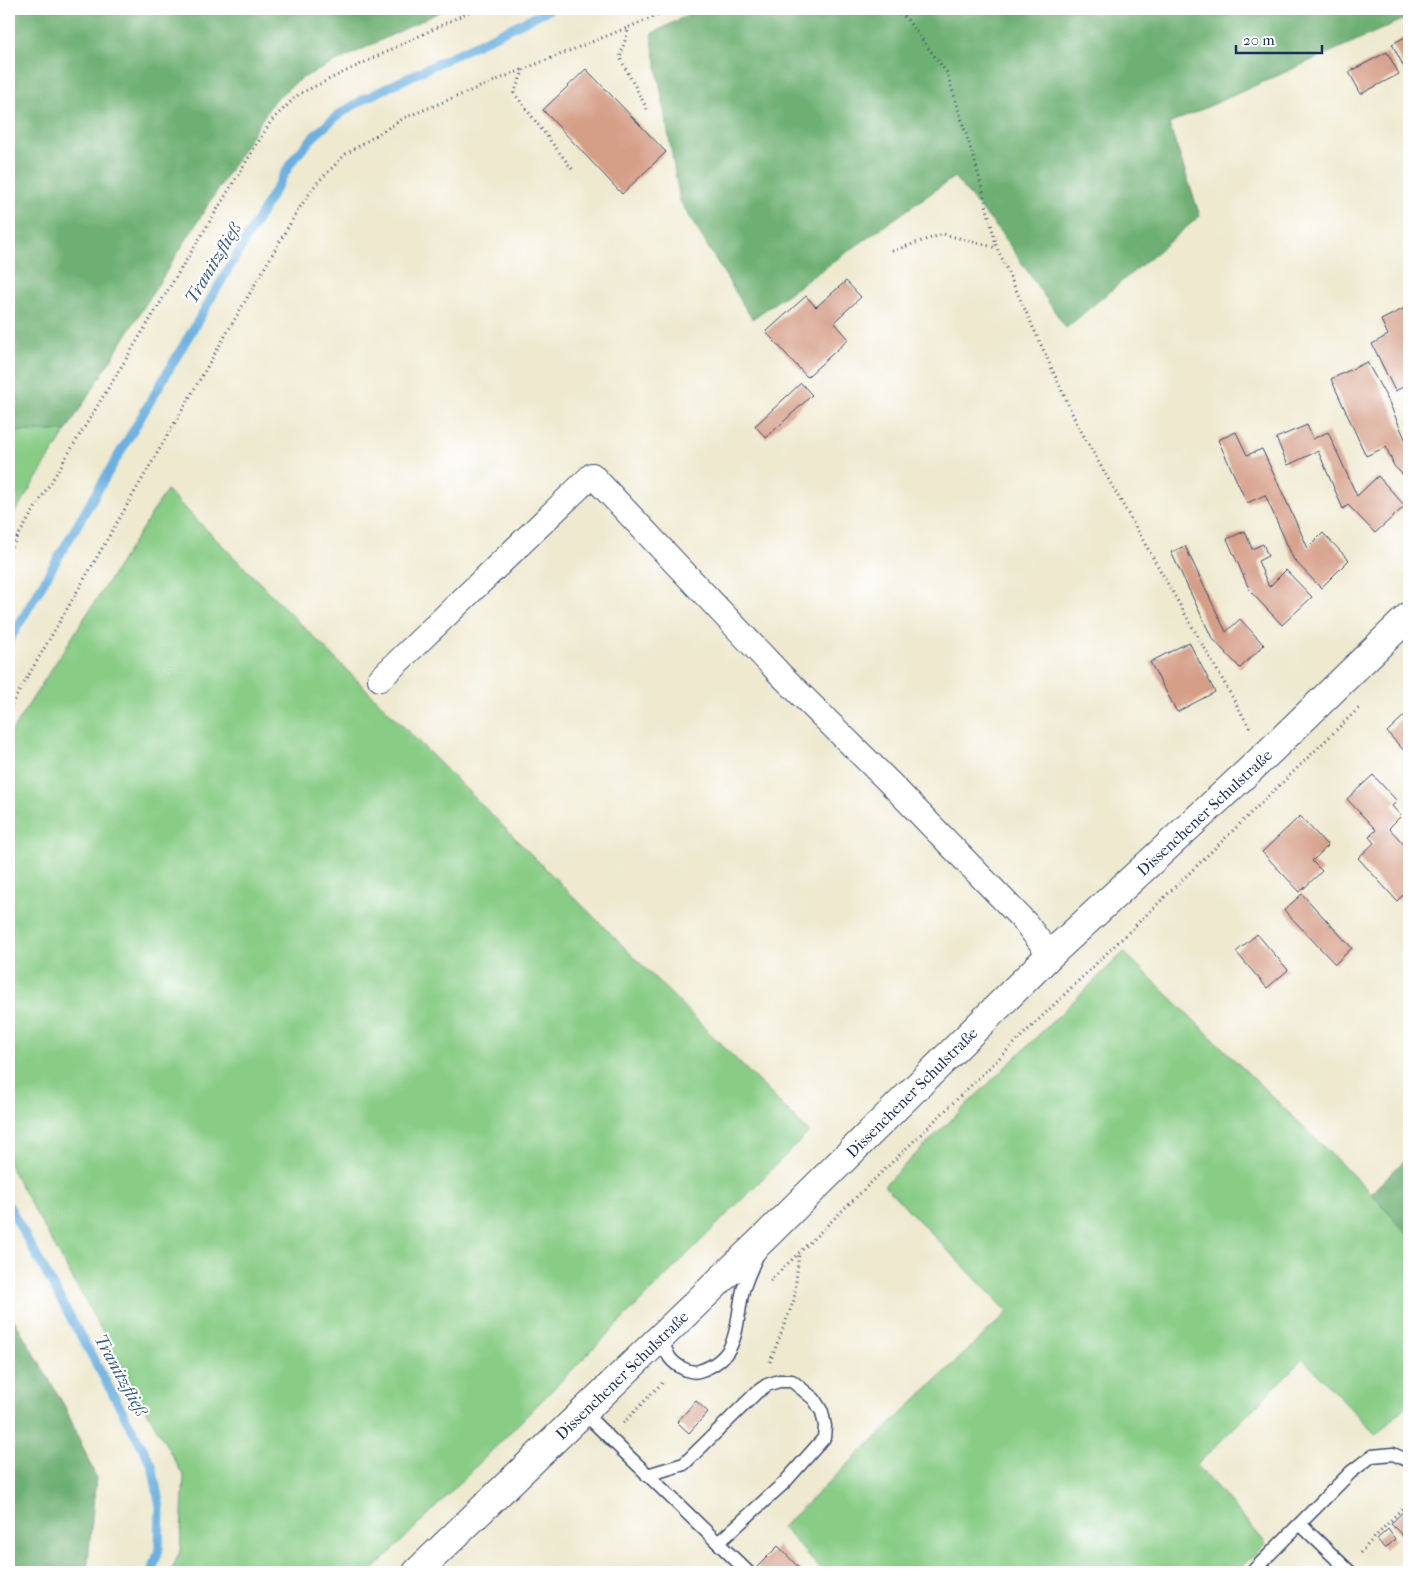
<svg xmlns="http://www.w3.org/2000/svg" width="1418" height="1581" viewBox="0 0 1418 1581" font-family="'IM FELL French Canon',serif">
	<rect width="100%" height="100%" fill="#fff"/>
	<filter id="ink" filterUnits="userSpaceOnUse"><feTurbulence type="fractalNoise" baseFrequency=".02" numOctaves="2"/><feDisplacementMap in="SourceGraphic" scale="10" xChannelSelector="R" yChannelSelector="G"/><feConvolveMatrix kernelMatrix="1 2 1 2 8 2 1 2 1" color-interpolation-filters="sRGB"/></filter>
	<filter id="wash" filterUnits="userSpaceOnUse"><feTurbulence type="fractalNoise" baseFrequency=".0096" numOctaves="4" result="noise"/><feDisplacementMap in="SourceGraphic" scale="20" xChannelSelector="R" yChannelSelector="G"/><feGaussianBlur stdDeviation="1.12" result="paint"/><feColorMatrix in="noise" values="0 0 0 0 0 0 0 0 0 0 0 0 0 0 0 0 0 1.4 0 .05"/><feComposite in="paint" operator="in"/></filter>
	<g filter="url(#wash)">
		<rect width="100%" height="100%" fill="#eee9cf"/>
		<!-- green -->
		<g fill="#88cc86" stroke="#527e72">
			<path d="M9,431H66L9,522Z"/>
			<path d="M167,490L809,1132L371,1572H171L180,1551L184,1477L9,1165V735Z"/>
			<path d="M1124,952L1371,1193L1409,1236V1403L1376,1435L1303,1359L1197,1465L1266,1543L1236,1572H823L782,1527L1008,1312L884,1185Z"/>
		</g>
		<!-- forest -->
		<g fill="#6eb073" stroke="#447068">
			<path d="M9,9H446L300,79L274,100L66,431H9Z"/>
			<path d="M699,9H1409V17L1169,124L1200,216L1066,328L1002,234L954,177L752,319L680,201L651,34Z"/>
			<path d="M1409,1156V1236L1371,1193Z"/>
			<path d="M9,1311L64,1405L96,1477L87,1572H9Z"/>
		</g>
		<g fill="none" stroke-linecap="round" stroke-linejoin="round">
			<!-- stream -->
			<g stroke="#6ab0e0" stroke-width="9">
				<path d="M9,641L292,161L314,136L338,115L364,99L550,9"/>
				<path d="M9,1206L152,1465L160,1507L159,1549L152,1572"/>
			</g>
		</g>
		<g id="blocks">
			<!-- building -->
			<g fill="#d59e87">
				<path d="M1409,35V77L1392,44Z"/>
				<path d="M1387,52L1399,74L1361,94L1349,72Z"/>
				<path d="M586,69L666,152L622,194L543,110Z"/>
				<path d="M846,281L861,297L834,322L849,339L807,377L766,332L806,296L816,307Z"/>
				<path d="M1405,308L1409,317V384L1395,391L1372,344L1388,335L1381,320Z"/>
				<path d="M1367,362L1388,400L1409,448V481L1394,466L1386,447L1366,456L1331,379Z"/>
				<path d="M801,383L812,395L766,438L755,426Z"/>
				<path d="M1307,425L1313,439L1328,432L1357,496L1378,476L1405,506L1375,533L1348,505L1343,509L1318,451L1288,465L1276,438Z"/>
				<path d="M1236,432L1247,455L1262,449L1308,548L1323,533L1349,560L1321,588L1294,560L1265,495L1247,503L1218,440Z"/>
				<path d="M1245,531L1252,549L1263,544L1268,556L1258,561L1269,587L1286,570L1312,597L1282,625L1250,591L1227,539Z"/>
				<path d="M1185,546L1226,632L1240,619L1264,645L1240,668L1212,638L1171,552Z"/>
				<path d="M1189,642L1215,692L1177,712L1150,662Z"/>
				<path d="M1409,711V756L1387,732Z"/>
				<path d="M1373,775L1397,801L1392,806L1401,816L1389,828L1409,850V878L1408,880L1409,881V889L1397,901L1358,858L1374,843L1369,837L1376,830L1347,799Z"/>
				<path d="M1300,816L1328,846L1312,861L1322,871L1300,892L1262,852Z"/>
				<path d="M1302,894L1352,948L1335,964L1284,910Z"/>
				<path d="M1257,934L1288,970L1267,988L1236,952Z"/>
				<path d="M696,1401L708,1412L689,1433L677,1422Z"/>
				<path d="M1409,1505V1542L1391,1524Z"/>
				<path d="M1388,1529L1395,1539L1385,1549L1377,1539Z"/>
				<path d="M778,1546L803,1572H762L757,1567Z"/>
			</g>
		</g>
	</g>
	<g filter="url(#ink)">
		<use href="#blocks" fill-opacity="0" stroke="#3b4b6f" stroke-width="1"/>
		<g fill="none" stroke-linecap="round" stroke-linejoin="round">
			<!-- service casing -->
			<g stroke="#3b4b6f" stroke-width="15">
				<g id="service">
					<path d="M661,1337C663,1343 666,1352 670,1358C676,1366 690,1374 699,1371C741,1358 735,1324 743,1290C747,1278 752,1266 758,1254"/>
					<path d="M583,1412L748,1572"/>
					<path d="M647,1475L684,1464L757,1392L767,1385L779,1381H792L814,1399L822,1412L825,1426L824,1438L784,1483L718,1543"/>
					<path d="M1300,1524L1350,1572"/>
					<path d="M1252,1572L1351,1472L1372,1456L1393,1454L1409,1461"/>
				</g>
			</g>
			<!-- minor casing -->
			<g stroke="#3b4b6f" stroke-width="26">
				<path id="minor" d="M380,679L592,475L780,674L891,784L1025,922L1050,955"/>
			</g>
			<!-- tertiary casing -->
			<g stroke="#3b4b6f" stroke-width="30">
				<g id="tertiary">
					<path id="s1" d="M417,1572L767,1235L1050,955L1266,755L1409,616"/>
				</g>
			</g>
			<!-- path -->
			<g stroke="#3b4b6f" stroke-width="3" stroke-dasharray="1 4" stroke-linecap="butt">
				<path d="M885,9L905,17L947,73L977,169L997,248L1077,424L1251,730"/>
				<path d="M647,109L620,58L629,27L674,9"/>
				<path d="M572,169L514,93L524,69L629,27"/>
				<path d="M892,251L943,234L997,248"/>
				<path d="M9,551L271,121L299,94L475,9"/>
				<path d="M9,709L298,210L316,184L346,154L404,118L524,69"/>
				<path d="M770,1281L1361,706"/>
				<path d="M770,1362L794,1300L799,1253"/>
				<path d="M623,1423L664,1381"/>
				<path d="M1360,1553L1409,1501"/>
			</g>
			<!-- service -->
			<use href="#service" stroke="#fff" stroke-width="12"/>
			<!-- minor -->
			<use href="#minor" stroke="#fff" stroke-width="24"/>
			<!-- tertiary -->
			<use href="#tertiary" stroke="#fff" stroke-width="28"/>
		</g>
	</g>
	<g text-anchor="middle" stroke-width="4.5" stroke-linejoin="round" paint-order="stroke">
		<!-- street labels -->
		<g font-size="16" fill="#1b2f5e" stroke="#fff">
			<text dy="6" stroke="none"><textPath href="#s1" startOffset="1094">Dissenchener Schulstraße</textPath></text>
			<text dy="6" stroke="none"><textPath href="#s1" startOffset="689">Dissenchener Schulstraße</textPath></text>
			<text dy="6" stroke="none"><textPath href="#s1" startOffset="284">Dissenchener Schulstraße</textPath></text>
		</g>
		<!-- water labels -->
		<g font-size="18" font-style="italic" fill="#375c8c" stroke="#fff">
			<text transform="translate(213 263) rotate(-59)" y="6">Tranitzfließ</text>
			<text transform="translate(121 1375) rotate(61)" y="6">Tranitzfließ</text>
		</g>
	</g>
	<!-- margin -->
	<rect width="1418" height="1581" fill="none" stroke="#fff" stroke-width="30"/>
	<!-- scale -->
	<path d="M1236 45v8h86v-8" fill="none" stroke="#1b2f5e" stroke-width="2.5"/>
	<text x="1243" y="45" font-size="15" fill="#1b2f5e" stroke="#ffffff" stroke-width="4" paint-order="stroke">20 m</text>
</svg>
